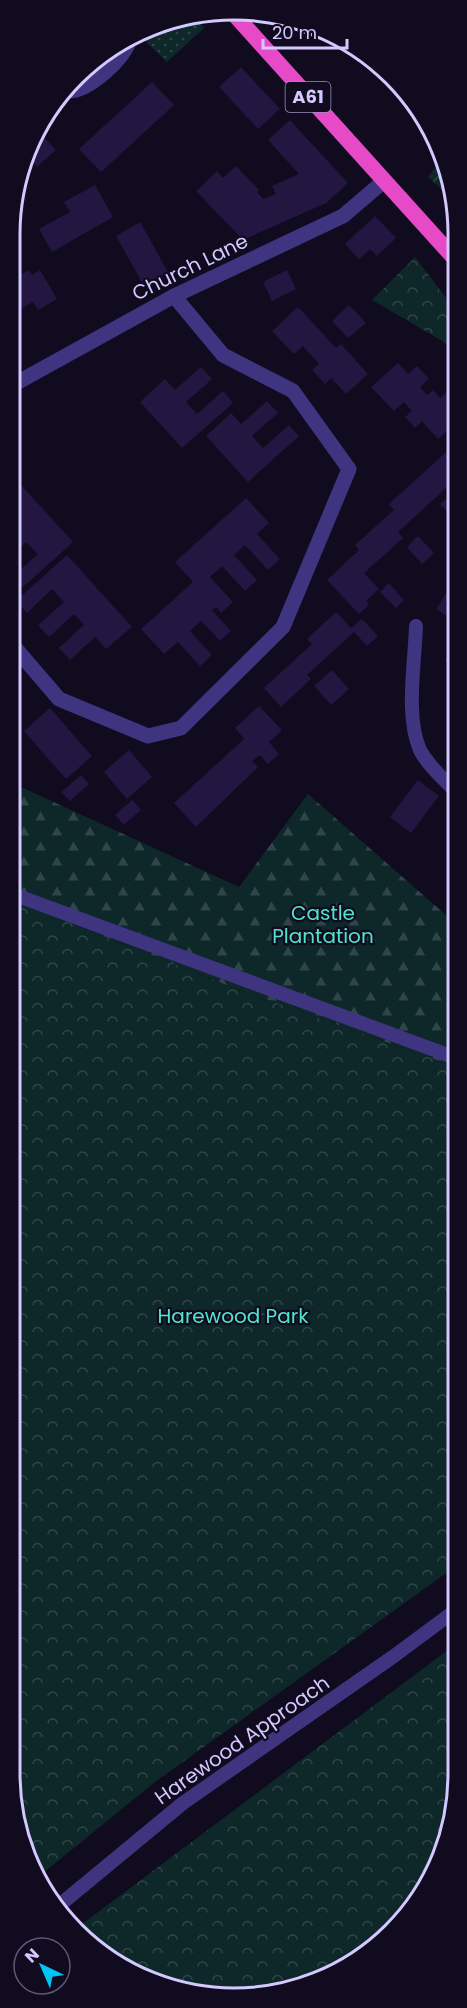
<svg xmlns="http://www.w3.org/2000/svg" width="467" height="2008" viewBox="0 0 467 2008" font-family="Poppins,sans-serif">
	<defs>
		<pattern id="grass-dots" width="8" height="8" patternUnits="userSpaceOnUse" patternTransform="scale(1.5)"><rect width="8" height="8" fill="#0e2729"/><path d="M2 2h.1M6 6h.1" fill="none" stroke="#304549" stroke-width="1.8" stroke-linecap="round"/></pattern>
		<pattern id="forest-firs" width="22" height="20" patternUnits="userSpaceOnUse" patternTransform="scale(1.5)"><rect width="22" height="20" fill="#0e2729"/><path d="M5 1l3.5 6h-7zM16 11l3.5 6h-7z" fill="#304549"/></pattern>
		<pattern id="park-crowns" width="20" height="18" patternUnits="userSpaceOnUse" patternTransform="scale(1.5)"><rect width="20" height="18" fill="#0e2729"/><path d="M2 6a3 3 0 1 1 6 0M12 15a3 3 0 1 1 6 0" fill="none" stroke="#304549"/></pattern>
		<pattern id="garden-furrows" width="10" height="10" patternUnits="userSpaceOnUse" patternTransform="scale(1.5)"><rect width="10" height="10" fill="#0e2729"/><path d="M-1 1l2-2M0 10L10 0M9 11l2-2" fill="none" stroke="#304549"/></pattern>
	</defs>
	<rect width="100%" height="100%" fill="#100b1f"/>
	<!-- grass -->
	<path fill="url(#grass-dots)" d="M193,15L204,28L167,62L146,42V31L176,17Z"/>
	<!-- forest -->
	<path fill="url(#forest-firs)" d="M10,782L239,887L308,794L456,924V1067L226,985L10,899Z"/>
	<!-- park -->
	<g fill="url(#park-crowns)">
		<path d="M415,257L456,311V349L372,300Z"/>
		<path d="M10,899L226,985L456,1067V1566L155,1782L37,1878L26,1860L9,1774Z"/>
		<path d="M456,1644V1804L428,1886L370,1952L305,1987L218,1998L134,1976L74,1930Z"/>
	</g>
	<!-- garden -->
	<path fill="url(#garden-furrows)" d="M442,159L455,201L428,177Z"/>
	<!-- building -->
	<g fill="#231641">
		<path d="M241,67L280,109L258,129L219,87Z"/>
		<path d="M152,82L174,105L101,172L79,149Z"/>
		<path d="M290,120L348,183L326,203L243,240L196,191L217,171L223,178L236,166L259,190L257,192L263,199L276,194L272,186L299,174L268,140Z"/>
		<path d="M36,129L56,150L37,167L27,156Z"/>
		<path d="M95,185L113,217L52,252L39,229L70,212L64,202Z"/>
		<path d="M375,216L396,238L377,256L370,249L359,259L345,244Z"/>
		<path d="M140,222L168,272L144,286L116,236Z"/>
		<path d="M29,270L32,275L40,270L57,299L38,310L33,302L11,315V280Z"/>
		<path d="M287,270L296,289L272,301L263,282Z"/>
		<path d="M349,305L366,323L348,338L332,321Z"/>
		<path d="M298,307L336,348L341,344L368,374L346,394L331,378L325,384L312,370L319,364L303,346L294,354L272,331Z"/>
		<path d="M398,363L408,374L417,366L429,379L420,387L427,395L433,390L440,398L452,387L456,391V406L452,410L456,415V423L438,439L422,421L415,428L405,417L412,411L404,402L394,411L371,387Z"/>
		<path d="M201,367L212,379L186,402L197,414L223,391L233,403L182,448L140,402L165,379L175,390Z"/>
		<path d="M267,401L278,413L252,436L263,448L289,425L299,436L248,482L206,436L231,413L241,424Z"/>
		<path d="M456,443V479L398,532L403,538L364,573L379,589L366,601L369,605L359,614L327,580L359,550L355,545L394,510L389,504Z"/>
		<path d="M11,474L73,542L22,588L12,577L38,554L26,542L11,556V534L15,529L11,524Z"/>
		<path d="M451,495L456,501V521L440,504Z"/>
		<path d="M246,498L269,523L257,534L280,559L268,570L245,545L234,555L257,580L245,591L222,566L210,577L233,602L221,613L216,607L212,610L231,631L220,641L201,621L190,631L212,655L200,666L178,642L164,654L141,629L193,582L175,562Z"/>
		<path d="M418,536L434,553L422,564L407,547Z"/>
		<path d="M67,555L132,627L106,649L95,637L70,660L59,648L84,625L74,614L49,637L38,625L64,602L52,589L27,613L16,601Z"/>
		<path d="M456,578V622L436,609Z"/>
		<path d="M389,583L404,600L396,608L380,592Z"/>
		<path d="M336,612L351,628L362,619L378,636L367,646L354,632L307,675L311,679L281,707L264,688L312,644L307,639Z"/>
		<path d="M453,650L456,652V670L445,660Z"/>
		<path d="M332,670L349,689L331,705L314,686Z"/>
		<path d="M259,706L282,730L269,742L279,754L268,764L260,755L252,761L258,767L196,827L174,803L244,739L235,728Z"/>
		<path d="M50,708L92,756L66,779L24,731Z"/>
		<path d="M129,750L152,777L127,799L104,772Z"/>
		<path d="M81,775L89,784L70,801L61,792Z"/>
		<path d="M418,780L439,796L411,833L390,817Z"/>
		<path d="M132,800L141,810L124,825L115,815Z"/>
	</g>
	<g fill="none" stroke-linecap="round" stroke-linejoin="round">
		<!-- path -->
		<path stroke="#27b0b4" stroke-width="4" stroke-dasharray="3 4.5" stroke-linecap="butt" d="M153,28L201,22"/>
		<!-- service -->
		<g stroke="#3e3480" stroke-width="14">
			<path d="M416,626C415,663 405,716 420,750C428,766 444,779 456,792"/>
			<path d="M10,893L456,1058"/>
			<path d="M56,1908L183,1803L394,1656L456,1610"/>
		</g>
		<!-- minor -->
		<g stroke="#3e3480" stroke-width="15">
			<path d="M66,91C87,93 125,59 130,39"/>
			<path d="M11,386L174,296L343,216L384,181"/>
			<path d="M10,642L59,699L148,736L181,728L283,627L349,469L293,391L223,355L174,296"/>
		</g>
		<!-- trunk -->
		<path stroke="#e64ac6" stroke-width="16" d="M233,13L456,260"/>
	</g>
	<g text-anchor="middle" stroke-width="4.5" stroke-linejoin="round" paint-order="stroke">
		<!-- shield labels -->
		<rect fill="#100b1f" stroke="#9990bc" stroke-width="1.5" x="285.5" y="82" width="45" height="30" rx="4.5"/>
		<g font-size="18" font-weight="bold" fill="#d4c9ff">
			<text x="308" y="103">A61</text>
		</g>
		<!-- street labels -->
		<g font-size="20" fill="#d4c9ff" stroke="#100b1f">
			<text transform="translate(190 267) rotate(-26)" y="7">Church Lane</text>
			<text transform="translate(242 1740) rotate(-35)" y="7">Harewood Approach</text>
		</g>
		<!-- park labels -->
		<g font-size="20" fill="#50e4cc" stroke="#100b1f">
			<text x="323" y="920">Castle<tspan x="323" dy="23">Plantation</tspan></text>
			<text x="233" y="1323">Harewood Park</text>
		</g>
	</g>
	<!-- crop -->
	<path d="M0 0H467V2008H0ZM234 20H234A214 214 0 0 1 448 234V1774A214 214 0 0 1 234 1988H234A214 214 0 0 1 20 1774V234A214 214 0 0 1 234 20Z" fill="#100b1f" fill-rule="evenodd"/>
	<path fill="none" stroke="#d4c9ff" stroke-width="3" d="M234 20H234A214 214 0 0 1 448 234V1774A214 214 0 0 1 234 1988H234A214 214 0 0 1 20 1774V234A214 214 0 0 1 234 20Z"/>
	<!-- north arrow -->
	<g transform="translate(42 1966) rotate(316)"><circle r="28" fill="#100b1f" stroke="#5e5779" stroke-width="1.5"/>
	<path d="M0-4.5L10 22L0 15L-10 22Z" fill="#00c5f4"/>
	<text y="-9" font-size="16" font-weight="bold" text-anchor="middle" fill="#d4c9ff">N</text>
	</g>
	<!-- scale -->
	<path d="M263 39v9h84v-9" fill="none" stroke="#d4c9ff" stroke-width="3"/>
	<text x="272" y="39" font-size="18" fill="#d4c9ff" stroke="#100b1f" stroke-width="4.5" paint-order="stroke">20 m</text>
</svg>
